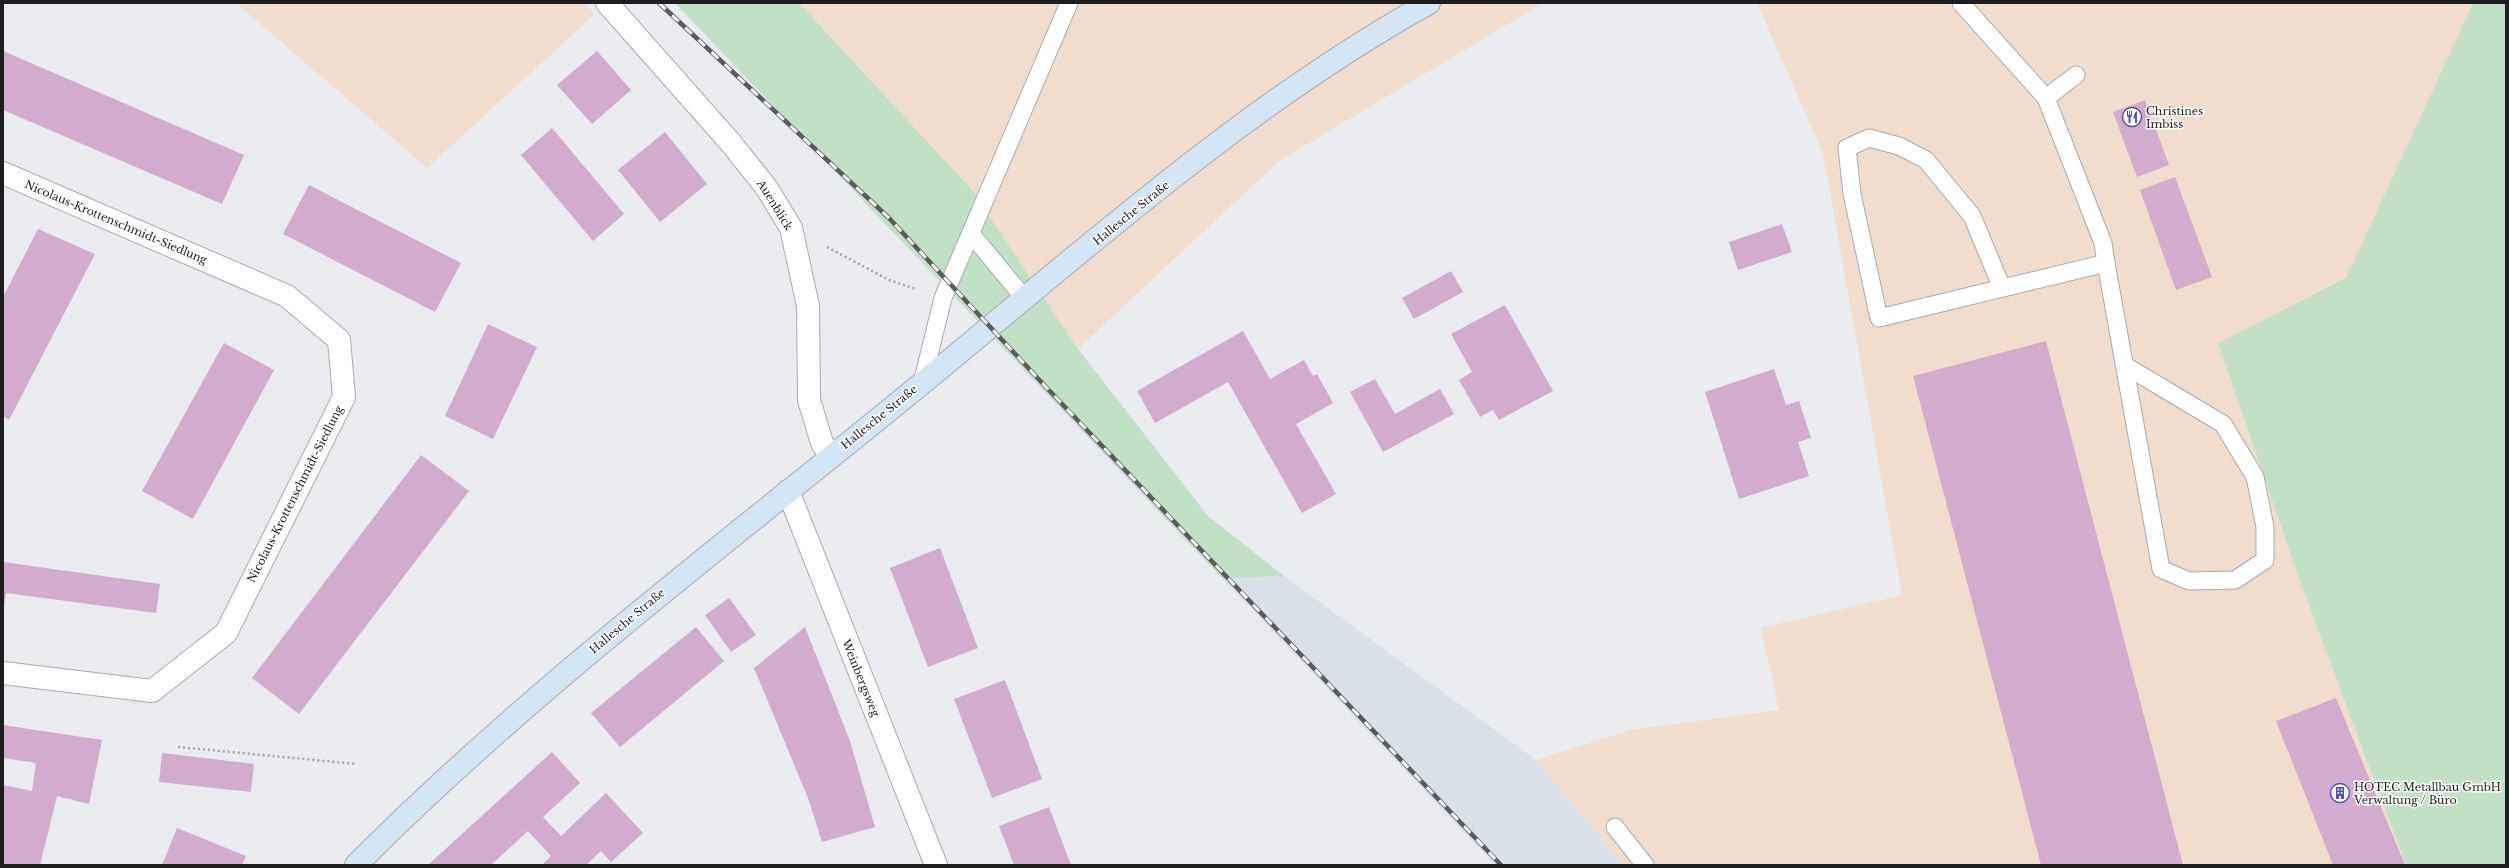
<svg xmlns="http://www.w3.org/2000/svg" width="2509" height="868" viewBox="0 0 2509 868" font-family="'Libre Baskerville',serif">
	<rect width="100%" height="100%" fill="#e9ebef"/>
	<!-- built -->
	<path fill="#d9e0ea" d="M1284,576L1536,760L1623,865H1495L1222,578Z"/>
	<!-- industrial -->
	<g fill="#f0ddcd">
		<path d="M236,3H584L595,14L427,168Z"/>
		<path d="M799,3H1543L1279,161L1078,349L972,190Z"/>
		<path d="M1757,3H2473L2346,278L2218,343L2302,587L2406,865H1623L1536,760L1630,730L1779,710L1761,628L1902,595L1823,153Z"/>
	</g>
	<!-- green -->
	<g fill="#c2e0c5">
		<path d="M675,3H799L972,190L1078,349L1208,516L1284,576L1222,578Z"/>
		<path d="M2473,3H2506V865H2406L2302,587L2218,343L2346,278Z"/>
	</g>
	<!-- building -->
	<g fill="#d2accd">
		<path d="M3,51L244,155L222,204L3,110Z"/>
		<path d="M597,51L631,90L592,124L557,85Z"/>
		<path d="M2145,100L2169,165L2137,177L2113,112Z"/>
		<path d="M552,128L624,214L593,241L521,155Z"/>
		<path d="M665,132L707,184L660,222L618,170Z"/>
		<path d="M2175,177L2212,277L2176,290L2140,190Z"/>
		<path d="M309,185L461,263L435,312L283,234Z"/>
		<path d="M1782,224L1792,252L1738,270L1729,242Z"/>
		<path d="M38,229L95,254L9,420L3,416V297Z"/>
		<path d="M1451,271L1463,292L1414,319L1402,298Z"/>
		<path d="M1505,305L1553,391L1499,420L1493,410L1480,417L1459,380L1472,372L1451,334Z"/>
		<path d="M488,324L537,347L493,439L445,416Z"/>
		<path d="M1243,331L1270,379L1304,360L1313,376L1317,374L1333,403L1296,424L1336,494L1302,513L1228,382L1155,423L1137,391Z"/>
		<path d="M2046,341L2183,865H2041L1913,376Z"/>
		<path d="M224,343L274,370L193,519L142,491Z"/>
		<path d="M1774,369L1786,405L1799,401L1811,438L1798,442L1809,476L1739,499L1705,392Z"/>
		<path d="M1375,379L1395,414L1440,389L1454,414L1383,452L1350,392Z"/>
		<path d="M421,455L469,491L299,714L252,678Z"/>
		<path d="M940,548L978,648L928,667L890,568Z"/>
		<path d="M3,562L160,584L156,613L6,593L3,611Z"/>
		<path d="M729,598L756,635L731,652L705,615Z"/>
		<path d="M696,627L724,661L620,747L591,713Z"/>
		<path d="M805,627L850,741L875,827L822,842L808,798L754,668Z"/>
		<path d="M1005,680L1042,779L992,798L954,699Z"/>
		<path d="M2336,698L2405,865H2333L2276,721Z"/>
		<path d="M3,725L102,740L89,804L57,796L40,865H3V785L32,791L36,763L3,758Z"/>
		<path d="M552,752L580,783L543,817L561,836L606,793L643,833L611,862L601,851L586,865H542L551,856L528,831L491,865H428Z"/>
		<path d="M162,753L254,764L251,792L159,782Z"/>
		<path d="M1049,807L1071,865H1014L999,826Z"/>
		<path d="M177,828L246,856L242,865H162Z"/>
	</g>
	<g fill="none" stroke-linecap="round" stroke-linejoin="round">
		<!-- service casing -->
		<g stroke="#a9abaf" stroke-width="19">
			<g id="service">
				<path d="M1961,3L2046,98L2103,243L2106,263L1879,318L1852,194L1847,148L1869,138L1899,146L1926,160L1972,216L2002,288"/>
				<path d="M2046,98L2076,75"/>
				<path d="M972,235L1025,299"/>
				<path d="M2106,263L2161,569L2189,581L2235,580L2265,560V527L2255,477L2223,424L2124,365"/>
				<path d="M922,383L943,298L1069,3"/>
				<path d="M1615,827L1645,865"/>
			</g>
		</g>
		<!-- minor casing -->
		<g stroke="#a9abaf" stroke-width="24">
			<g id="minor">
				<path d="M607,3L730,142L766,187L791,228L808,306L809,400L822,443L831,456"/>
				<path d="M3,173L287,296L339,340L344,397L226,633L152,691L3,673"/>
			</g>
		</g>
		<!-- tertiary casing -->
		<g stroke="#a9abaf" stroke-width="24">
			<path id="tertiary" d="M788,491L936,865"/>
		</g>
		<!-- secondary casing -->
		<g stroke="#a9abaf" stroke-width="24">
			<path id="secondary" d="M356,865C526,694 718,550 904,398C1072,261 1240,108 1429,3"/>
		</g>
		<!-- path -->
		<g stroke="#a4a5a8" stroke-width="2.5" stroke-dasharray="2 3" stroke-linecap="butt">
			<path d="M827,247L889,280L916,289"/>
			<path d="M178,747L357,764"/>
		</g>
		<!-- service -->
		<use href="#service" stroke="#fff" stroke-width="17"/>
		<!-- minor -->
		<use href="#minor" stroke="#fff" stroke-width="22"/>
		<!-- tertiary -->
		<use href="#tertiary" stroke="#fff" stroke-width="22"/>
		<!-- secondary -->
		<use href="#secondary" stroke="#d4e5f4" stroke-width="22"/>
		<!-- rail casing -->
		<g stroke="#5b5b5e" stroke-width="4.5">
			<path id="rail" d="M659,3L888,217L1045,386L1501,865"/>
		</g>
		<!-- rail -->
		<use href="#rail" stroke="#fff" stroke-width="3" stroke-dasharray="9" stroke-linecap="butt"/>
	</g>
	<!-- icons -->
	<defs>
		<g id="restaurant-ring" transform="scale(1)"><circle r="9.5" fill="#fff" stroke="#5050c6" stroke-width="1.5"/><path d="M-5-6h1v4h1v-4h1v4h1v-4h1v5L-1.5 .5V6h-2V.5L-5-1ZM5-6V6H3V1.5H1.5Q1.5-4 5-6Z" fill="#5050c6"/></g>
		<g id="building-ring" transform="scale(1)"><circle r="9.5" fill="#fff" stroke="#5050c6" stroke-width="1.5"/><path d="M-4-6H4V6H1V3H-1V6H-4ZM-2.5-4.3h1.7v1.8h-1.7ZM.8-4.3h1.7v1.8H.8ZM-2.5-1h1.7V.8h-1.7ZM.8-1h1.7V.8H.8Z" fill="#5050c6"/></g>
	</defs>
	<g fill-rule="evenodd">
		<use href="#restaurant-ring" x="2132" y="117"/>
		<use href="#building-ring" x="2340" y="793"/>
	</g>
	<g text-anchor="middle" stroke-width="3" stroke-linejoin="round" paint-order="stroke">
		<!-- poi labels -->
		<g font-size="11" fill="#1e1e20" stroke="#fff" text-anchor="start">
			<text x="2146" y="115">Christines<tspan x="2146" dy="13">Imbiss</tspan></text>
			<text x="2354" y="791">HOTEC Metallbau GmbH<tspan x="2354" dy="13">Verwaltung / Büro</tspan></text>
		</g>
		<!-- street labels -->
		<g font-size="11" fill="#1e1e20" stroke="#fff">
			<text transform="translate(775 205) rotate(58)" y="4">Auenblick</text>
			<text transform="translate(1131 213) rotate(-39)" y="4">Hallesche Straße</text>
			<text transform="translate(116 222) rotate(23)" y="4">Nicolaus-Krottenschmidt-Siedlung</text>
			<text transform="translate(879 417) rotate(-39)" y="4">Hallesche Straße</text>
			<text transform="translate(295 494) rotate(-63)" y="4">Nicolaus-Krottenschmidt-Siedlung</text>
			<text transform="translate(627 621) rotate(-40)" y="4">Hallesche Straße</text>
			<text transform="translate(861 678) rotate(68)" y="4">Weinbergsweg</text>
		</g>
	</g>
	<!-- border -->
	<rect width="2509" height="868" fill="none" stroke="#1e1e20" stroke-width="8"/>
</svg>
